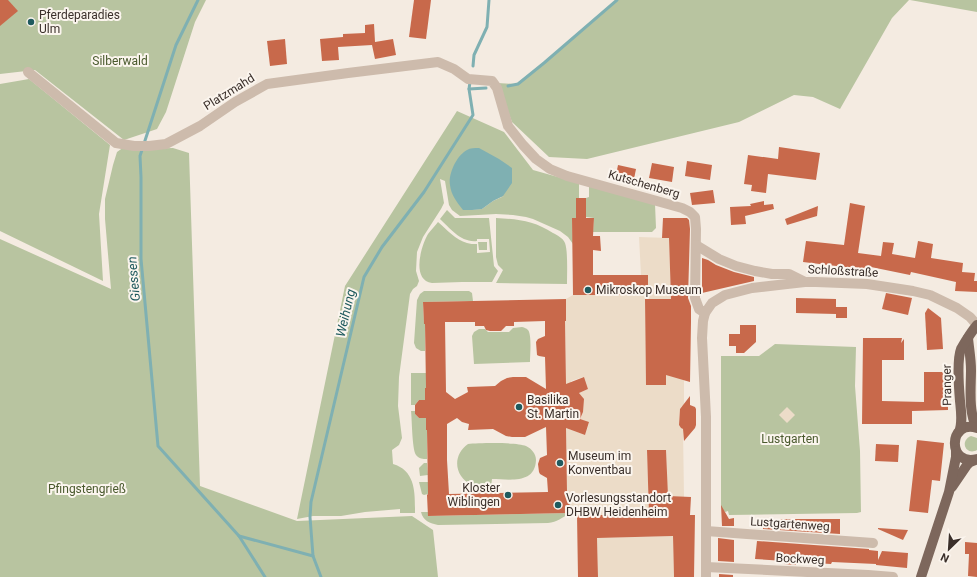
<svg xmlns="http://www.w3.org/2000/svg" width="977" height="577" viewBox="0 0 977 577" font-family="Roboto,sans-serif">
	<rect width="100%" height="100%" fill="#f4ebe1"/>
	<!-- green -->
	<g fill="#b8c4a0" fill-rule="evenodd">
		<path d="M0,0H206L195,22L166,112L157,129L124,140L35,70L0,74Z"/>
		<path d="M617,0H909L892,18L840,109L813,97L794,95L739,122L587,159L549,157L512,122L497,83L516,84L544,63Z"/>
		<path d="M910,0H977V12Z"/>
		<path d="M29,79L110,145L99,214L103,281L0,231V84Z"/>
		<path d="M457,111L504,132L533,170L579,183V198L581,218H572L573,244L568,237L560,231L533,219L526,217L513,215L496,214L460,216L452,210L449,205L445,181L440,179L444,203L441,209L423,237L417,252L416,271L419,281L417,286L413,289L410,294L399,377L398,406L402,438L399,445L392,450L393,464C416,471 415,493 415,513H400V509L365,512L341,516H313L297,519L345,286ZM504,196L493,201L482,209L463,210Z"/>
		<path d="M124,147L135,149L173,148L189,153L200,486L297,521L412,516L433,530L438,577H0V239L111,289L105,219V199L113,165L117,152Z"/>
		<path d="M589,186L655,204L656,228L652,232H593L594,218L586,217V198L589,197Z"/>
		<path d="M447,210L455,218H489L494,266L498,271L492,282H462L432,283C411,280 421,246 428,234C431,230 435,226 438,222C446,229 456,240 467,243C470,244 473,244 477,244V253L490,252L489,239H477V241C461,243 450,228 440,219Z"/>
		<path d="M496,218C518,219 535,221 553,233C557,235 563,238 565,243C568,251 567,274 567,284L496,283L503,270L498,265L496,257Z"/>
		<path d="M478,242H487V250H479Z"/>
		<path d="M424,291H469L472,293L473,301L423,302L424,323L425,324V351H421L416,348L414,343L417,300L420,294Z"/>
		<path d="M522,327C525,328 526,328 528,330C532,335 530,355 530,362L474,364L472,336L474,332L479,329H485L488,332H509L513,328Z"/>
		<path d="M775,344L856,347L855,386L860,451L861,512L857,513L729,515L728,511L725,512L721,507V356H759Z"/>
		<path d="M411,373H426V388H425V400H419L415,405H411Z"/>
		<path d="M411,411H415V414L419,418H426V430H427V459C423,459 419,459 416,455C412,449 412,419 411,411Z"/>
		<path d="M971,436L977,438V450C966,456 959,441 971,436Z"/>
		<path d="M468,444C479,443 517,442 526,446C532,449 536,454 536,460C535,485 508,479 492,479L491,487C485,487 478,488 472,485C454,477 452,455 468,444Z"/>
		<path d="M424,463H427L428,475L420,476L419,468Z"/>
		<path d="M419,482H428V494L424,495L422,494Z"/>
		<path d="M421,512H428V516L570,513C562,518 557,522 548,523L438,525C430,523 423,521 421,512Z"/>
	</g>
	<!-- plaza -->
	<g fill="#ecdcc8">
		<path d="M639,237L669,238L671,299L645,300L646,384H666V323L684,380V406H682L680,409L679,425L681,428L683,429L684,497L668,515L666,450H647L649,515H577L570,513L567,492L566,428L585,435L589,423L580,419L583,412V399L579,393L588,389L583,377L571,381V384H566L565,321H566V299L573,295H648V276L641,275Z"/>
		<path d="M787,407L795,415L787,423L779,415Z"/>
		<path d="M673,536L674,577H598L597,538Z"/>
	</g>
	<!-- water -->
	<path fill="#7fb0b2" d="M479,148L499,159L512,168V183L503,196L493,201L482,209L472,210H463C457,202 451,195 450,185C448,174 457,155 467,150C470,148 475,148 479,148Z"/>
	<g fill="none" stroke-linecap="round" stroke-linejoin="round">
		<!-- stream -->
		<g stroke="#7fb0b2" stroke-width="3">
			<path d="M198,0L176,45L140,156L141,177V259L158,446L239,536L265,577"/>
			<path d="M473,66L474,55L487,27L489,0"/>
			<path d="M508,86L518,84L544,63L617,0"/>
			<path d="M469,89L486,88"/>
			<path d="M239,536L313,556"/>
			<path d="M321,577L313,556L310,517L311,502L364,277L382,247L424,192L473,115L469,89L470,82"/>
		</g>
	</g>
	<!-- building -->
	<g fill="#c8694b" fill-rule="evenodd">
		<path d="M0,0H8L18,11L0,26Z"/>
		<path d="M414,0H431L426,39L409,37Z"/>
		<path d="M374,24L375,42L393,39L396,55L375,59L372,45L338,47L339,60L322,61L320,39L343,37V34L365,33V25Z"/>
		<path d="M285,39L287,64L270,66L267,41Z"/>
		<path d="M779,147L820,153L816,180L768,174L766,193L751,191L752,185L744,184L748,155L778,159Z"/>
		<path d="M687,161L712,165L710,180L685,176Z"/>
		<path d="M652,163L674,167L672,182L649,178Z"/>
		<path d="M618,165L636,169L633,184L615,180Z"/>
		<path d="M713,190L715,203L692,205L690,193Z"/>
		<path d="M576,198H586V218H594L593,236H600L601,251L593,250V275H648V295H573L572,218H576Z"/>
		<path d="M764,201V205L773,204L774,209L745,216L746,224L731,225L730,207L751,206L750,204Z"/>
		<path d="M850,203L865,206L858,253L881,256L883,242L894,243L892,254L915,258L918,241L933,244L931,258L963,263L962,272L975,273L974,281H977V292L955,291L956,282L911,272L910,275L871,267L870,270L803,262L806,241L844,245Z"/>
		<path d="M818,206L817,216L787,225L785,219Z"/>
		<path d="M663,218H687L689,220L690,229L688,298L691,306V322L690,382L666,375V385H646L645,299H671L669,238H662Z"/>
		<path d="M702,258L708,260L716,265L734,272L754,277V281L702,293Z"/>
		<path d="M886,293L912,298L908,315L882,309Z"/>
		<path d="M796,298L836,299V307H847V318H836V314L796,313Z"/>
		<path d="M566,299V321H565L566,384L584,377L588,389L579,393L584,399L583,412L580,419L589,422L585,435L566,428L567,492H569L570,513L428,516L427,495L428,494L427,430H426V418H419L415,414V405L419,400H425V388H426L425,324H424L423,302ZM545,321V336L538,339L536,342L537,355L539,356L545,357L546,389L526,377H513L507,378L501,381L495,386L467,387L468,392L455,399L446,392L445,322H475V326H484L486,330L490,331H501L506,326H514V322ZM457,418L462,422L469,424L468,430L493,429L506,436L512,437H525L546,427L547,455L540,458L538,464L539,472L540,474L547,478L548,492L449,494L447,460V424Z"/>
		<path d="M928,308L941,318L943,349L927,350L925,313Z"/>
		<path d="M740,325H756V342L744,353H736V346H729V334H740Z"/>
		<path d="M863,338H902L901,343L904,339V360H882V401L924,402V372H948V410L912,411V424H862Z"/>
		<path d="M690,396V405L695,407L696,409V425L695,428L684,441L683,429L681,428L679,425L680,409Z"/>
		<path d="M917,440L944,443L940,481L932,480L928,513L909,511Z"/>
		<path d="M876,444L899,445L898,462L875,461Z"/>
		<path d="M647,450H666L668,496L691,497L690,515H695L694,577H674L673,536L597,538L598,577H578L577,515H649Z"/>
		<path d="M721,505L729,519L734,518V526H722Z"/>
		<path d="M765,519H840V534L763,529V521H765Z"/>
		<path d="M878,528L908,530L903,540L878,529Z"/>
		<path d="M718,538L734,540V562L718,561Z"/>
		<path d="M757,541L869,549V550L878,551V560L882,551L908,553L907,568L876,565V564L832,562L831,564L796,562V565L784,564V561L755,559Z"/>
		<path d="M965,542L977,543V577L968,576L969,554H965Z"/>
		<path d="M719,574L733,575V577H719Z"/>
	</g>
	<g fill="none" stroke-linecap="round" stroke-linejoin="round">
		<!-- minor -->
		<g stroke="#cdbbac" stroke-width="10">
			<path d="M28,72L116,143L134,146H149L166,144L200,126L235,102L267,84L348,73L438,62L454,69L468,79L492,81L497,88L508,126L523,145L536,159L550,169L567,176L682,208L690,212L695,217L696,229L695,298L699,309L705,313"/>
			<path d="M696,245L719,259L736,266L755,271L772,274H789L805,282"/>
			<path d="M706,531L873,543"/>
			<path d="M706,567L868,575L893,577"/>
			<path d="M706,577V417L702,338L703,321L705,313L712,303L725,295L752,288L787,284L805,282H816L867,284L913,291L930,295L957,308L970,317L977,325"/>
		</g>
		<!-- major -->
		<g stroke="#7d675c" stroke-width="10">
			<path d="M968,338C969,349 971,359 971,370C971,386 968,414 977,427"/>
			<path d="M977,428C948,419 947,467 977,459"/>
			<path d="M959,432C963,423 961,411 960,401C959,389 957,359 961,349C965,342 972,331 977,325"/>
			<path d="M952,487L967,465L970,462L975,460"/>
			<path d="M921,577L949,492L956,457V451"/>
		</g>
	</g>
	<!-- markers -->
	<g fill="#1f5a5e" stroke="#fbf5ee" stroke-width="1.5">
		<circle cx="31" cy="22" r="4"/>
		<circle cx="588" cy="290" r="4"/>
		<circle cx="519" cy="407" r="4"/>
		<circle cx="560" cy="463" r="4"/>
		<circle cx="508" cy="495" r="4"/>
		<circle cx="558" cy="505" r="4"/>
	</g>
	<g text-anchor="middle" stroke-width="4" stroke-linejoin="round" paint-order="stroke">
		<!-- poi labels -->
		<g font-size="12" fill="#3b302b" stroke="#fbf5ee" text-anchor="start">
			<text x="39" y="19">Pferdeparadies<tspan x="39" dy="14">Ulm</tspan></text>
			<text x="596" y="294">Mikroskop Museum</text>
			<text x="527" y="404">Basilika<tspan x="527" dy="14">St. Martin</tspan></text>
			<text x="568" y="460">Museum im<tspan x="568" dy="14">Konventbau</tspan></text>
			<text x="500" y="492" text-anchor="end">Kloster<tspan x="500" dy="14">Wiblingen</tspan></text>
			<text x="566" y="502">Vorlesungsstandort<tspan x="566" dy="14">DHBW Heidenheim</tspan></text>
		</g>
		<!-- park labels -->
		<g font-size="12" fill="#4a5a2e" stroke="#fbf5ee">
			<text x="120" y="65">Silberwald</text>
			<text x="790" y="443">Lustgarten</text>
			<text x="87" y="493">Pfingstengrieß</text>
		</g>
		<!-- street labels -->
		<g font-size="12" fill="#3b302b" stroke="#fbf5ee">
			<text transform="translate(229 92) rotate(-32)" y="4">Platzmahd</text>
			<text transform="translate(644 184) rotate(16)" y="4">Kutschenberg</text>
			<text transform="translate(843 271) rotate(3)" y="4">Schloßstraße</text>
			<text transform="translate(947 385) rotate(-91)" y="4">Pranger</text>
			<text transform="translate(790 524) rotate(4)" y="4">Lustgartenweg</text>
			<text transform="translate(800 559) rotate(3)" y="4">Bockweg</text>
		</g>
		<!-- water labels -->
		<g font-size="13" font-style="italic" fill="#1f5a5e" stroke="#fbf5ee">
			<text transform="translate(133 279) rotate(-95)" y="5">Giessen</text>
			<text transform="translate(345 313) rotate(-77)" y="5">Weihung</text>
		</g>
	</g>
	<!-- north arrow -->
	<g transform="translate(949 549) rotate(205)" stroke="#fbf5ee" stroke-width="3" paint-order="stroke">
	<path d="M0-3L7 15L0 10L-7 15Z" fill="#3b302b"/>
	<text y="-6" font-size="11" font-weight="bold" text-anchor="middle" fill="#3b302b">N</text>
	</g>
</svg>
